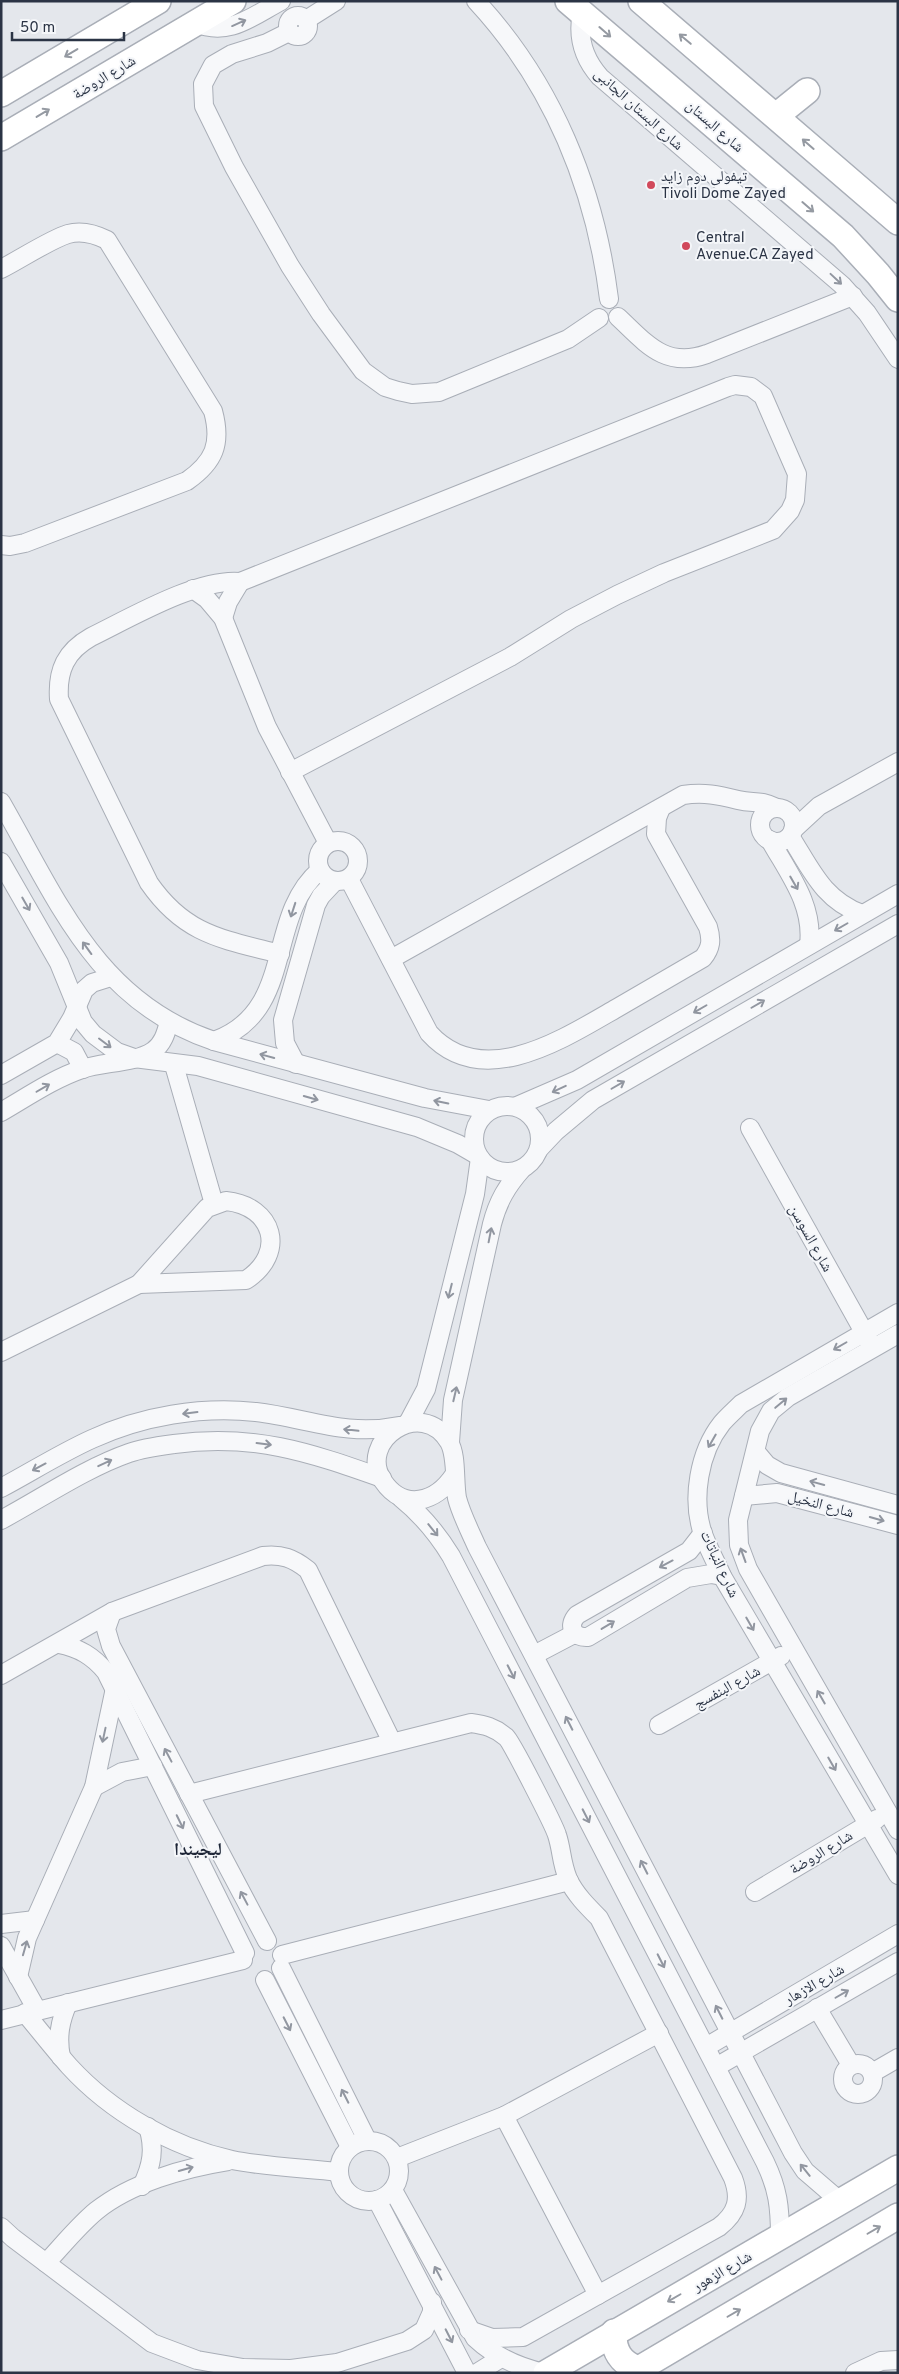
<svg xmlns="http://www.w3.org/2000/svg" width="899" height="2374" viewBox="0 0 899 2374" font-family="Overpass,'Noto Naskh Arabic',sans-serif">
	<rect width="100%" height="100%" fill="#e4e7ec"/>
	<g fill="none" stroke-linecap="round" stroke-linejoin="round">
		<!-- street casing -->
		<g stroke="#a9aeb7" stroke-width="20">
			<g id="street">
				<path d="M476,1C553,84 595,188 609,299"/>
				<path d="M582,12C577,37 583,58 600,77L842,285L867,313L898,359"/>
				<circle cx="298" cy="26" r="10"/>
				<path d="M306,20L336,1"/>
				<path d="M195,23C229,37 251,17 281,1"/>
				<path d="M289,32L267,43L232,54L213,65L203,84L204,106L234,167L290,266L321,314L363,371L385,387L398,391L412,394L439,392L568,339L599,318"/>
				<path d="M1,269C19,260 51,239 68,234C82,230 95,234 107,240L213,411C222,444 214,462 187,481L25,543L10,546L1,545"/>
				<path d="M618,317C646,343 665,369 707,354L853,296"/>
				<path d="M193,589L207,599L223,618L267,727L328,843"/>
				<path d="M223,618L228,602L240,582"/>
				<path d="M1,802C58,901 97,1002 214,1041L425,1098L489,1110"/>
				<circle cx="777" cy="825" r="17"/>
				<path d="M793,830L819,806L898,762"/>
				<path d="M790,836C811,869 823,900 862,914"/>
				<path d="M770,840C789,874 814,905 809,945"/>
				<circle cx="338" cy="861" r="20"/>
				<path d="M1,862L59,963L83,1022L93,1034L117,1052L134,1058L198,1066L417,1127L458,1144L477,1155"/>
				<path d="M349,879L429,1033C482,1092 563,1039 617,1008C645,992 674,975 703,958C711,948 712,940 708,927L656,834L657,818L661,808"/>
				<path d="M280,954C222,939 185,935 149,883L59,699C57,670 66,651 91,637C130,618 198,578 240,582L728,387L735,385L751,387L763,396L797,474L795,500L790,511L773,530L664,573L617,595L571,619L510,657L290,772"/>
				<path d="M391,959L683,795C704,792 718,795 738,800C754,804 759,799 777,808"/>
				<path d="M214,1041C297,1011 264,918 320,870"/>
				<path d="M57,1043L74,1052L83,1069"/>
				<path d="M296,1064L285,1043L283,1020L316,905L321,896L335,881"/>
				<path d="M174,1065L214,1204"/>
				<path d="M1,1075L57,1043L72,1018L84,990L92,983L111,977"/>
				<circle cx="507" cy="1139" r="33"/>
				<path d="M517,1106L577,1080L898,894"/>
				<path d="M1,1112C27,1097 53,1079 82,1069C103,1062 135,1063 153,1051C163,1044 166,1033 169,1022"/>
				<path d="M750,1128L869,1341"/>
				<path d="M539,1149L556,1131L593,1100L898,924"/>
				<path d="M226,1201C274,1206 287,1253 246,1280L139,1284L207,1208Z"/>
				<path d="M898,1313L741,1404C735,1410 728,1416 722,1423C699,1452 691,1499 703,1534C708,1548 716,1562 722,1576L898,1875"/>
				<path d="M898,1334L788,1397L771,1411L760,1431L738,1520L739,1545L748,1569L898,1830"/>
				<path d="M1,1352L139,1284"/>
				<path d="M408,1423L426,1389L475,1194L480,1158"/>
				<path d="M450,1442L453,1400L492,1224C498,1201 507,1186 522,1169"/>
				<path d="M756,1452L767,1465L781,1473L898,1505"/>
				<path d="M454,1475C436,1502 404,1512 383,1481C356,1441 422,1396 449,1442C457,1455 454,1481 457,1498C461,1514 470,1531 477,1547L793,2153L805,2171L841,2202"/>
				<path d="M1,1488C31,1472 61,1453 92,1439C142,1416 201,1406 256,1412C307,1418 346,1437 399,1426"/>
				<path d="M744,1496L777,1493L898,1525"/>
				<path d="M401,1498C422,1515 437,1533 451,1556L765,2162C778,2189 780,2207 780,2237"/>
				<path d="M1,1520C42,1498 86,1468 129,1453C143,1448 159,1446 174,1444C252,1433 309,1452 382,1478"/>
				<path d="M703,1533L689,1551L577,1615C567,1626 573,1638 588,1637L687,1578L711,1574L722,1576"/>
				<path d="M112,1612L106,1629L111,1646L267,1941"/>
				<path d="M59,1644C79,1648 93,1656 106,1672L245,1953"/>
				<path d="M534,1655L574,1634"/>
				<path d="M1,1675L112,1612L263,1556C282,1554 293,1558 308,1570L392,1742"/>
				<path d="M659,1725L781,1656"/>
				<path d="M94,1787L122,1772L153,1766"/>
				<path d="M189,1794L471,1723C485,1725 494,1727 506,1737C511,1741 554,1825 557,1835C562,1850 561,1862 568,1879C575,1894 587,1906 599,1918L733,2178C741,2199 737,2213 719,2227L523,2337L492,2338L469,2330"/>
				<path d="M755,1892L877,1819"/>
				<path d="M1,1924L35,1920"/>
				<path d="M1,1946L37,2010"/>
				<path d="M282,1955L569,1881"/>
				<path d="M281,1968L367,2140"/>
				<path d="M18,1977L27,1938L94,1787L115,1688"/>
				<path d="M265,1980L350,2147"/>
				<path d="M817,2008L851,2065"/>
				<path d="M25,2013C40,2031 54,2049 69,2066C111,2112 172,2147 232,2160C267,2167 304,2168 339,2172"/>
				<path d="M1,2020L243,1960"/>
				<path d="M706,2047L898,1934"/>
				<path d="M61,2057C57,2037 60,2021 68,2003"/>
				<circle cx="858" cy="2079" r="15"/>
				<path d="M716,2067L898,1962"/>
				<path d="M872,2073L898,2058"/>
				<path d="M504,2116L598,2295"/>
				<circle cx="369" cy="2171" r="30"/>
				<path d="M397,2158L504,2116L659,2033"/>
				<path d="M142,2186C152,2165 155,2149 148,2127"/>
				<path d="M393,2190L475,2338C495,2357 518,2367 544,2373"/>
				<path d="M377,2200L467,2373"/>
				<path d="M1,2227L13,2238L152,2343L197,2360L243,2368L291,2369L337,2363L407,2341L424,2330L432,2312V2302"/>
				<path d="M46,2263C62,2246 78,2226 96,2211C131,2183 184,2168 228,2161"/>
				<path d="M477,2373L501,2358"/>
				<path d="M855,2373L881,2361L898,2360"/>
			</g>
		</g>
		<!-- secondary casing -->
		<g stroke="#a9aeb7" stroke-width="28">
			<g id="secondary">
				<path d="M568,1L843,236L878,274L898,299"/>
				<path d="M641,1L898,222"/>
				<path d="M1,94L158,1"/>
				<path d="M776,116L807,91"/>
				<path d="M1,138L233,1"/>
				<path d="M614,2332C613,2351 621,2363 638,2369"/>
				<path d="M546,2373L898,2168"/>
				<path d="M632,2373L898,2216"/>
			</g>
		</g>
		<!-- street -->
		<use href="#street" stroke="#f7f8fa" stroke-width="18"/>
		<!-- secondary -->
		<use href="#secondary" stroke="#fff" stroke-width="25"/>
	</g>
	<!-- one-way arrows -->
	<defs><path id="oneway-shaft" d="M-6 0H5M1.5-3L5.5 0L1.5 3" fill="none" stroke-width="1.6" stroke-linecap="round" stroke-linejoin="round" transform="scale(1.25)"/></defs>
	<g stroke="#9196a0">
		<use href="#oneway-shaft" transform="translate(239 23) rotate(-24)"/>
		<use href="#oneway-shaft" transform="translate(836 279) rotate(43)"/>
		<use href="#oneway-shaft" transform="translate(794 883) rotate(60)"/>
		<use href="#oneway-shaft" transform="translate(26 904) rotate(60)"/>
		<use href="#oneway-shaft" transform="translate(293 910) rotate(108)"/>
		<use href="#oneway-shaft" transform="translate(841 927) rotate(150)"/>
		<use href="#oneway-shaft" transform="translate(87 948) rotate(-126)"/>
		<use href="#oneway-shaft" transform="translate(758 1004) rotate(-30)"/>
		<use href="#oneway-shaft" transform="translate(700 1009) rotate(150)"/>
		<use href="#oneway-shaft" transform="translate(105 1043) rotate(37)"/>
		<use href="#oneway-shaft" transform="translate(267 1056) rotate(-165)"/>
		<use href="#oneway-shaft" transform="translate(618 1085) rotate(-30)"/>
		<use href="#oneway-shaft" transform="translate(43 1088) rotate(-30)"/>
		<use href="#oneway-shaft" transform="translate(559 1089) rotate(155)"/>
		<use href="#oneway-shaft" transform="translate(311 1098) rotate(16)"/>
		<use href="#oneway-shaft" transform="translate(441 1102) rotate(-168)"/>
		<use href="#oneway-shaft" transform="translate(490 1235) rotate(-79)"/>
		<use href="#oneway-shaft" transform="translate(450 1291) rotate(104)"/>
		<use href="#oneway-shaft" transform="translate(840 1346) rotate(150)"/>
		<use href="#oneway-shaft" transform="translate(455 1394) rotate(-77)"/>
		<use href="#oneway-shaft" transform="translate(781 1403) rotate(-40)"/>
		<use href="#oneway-shaft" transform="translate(190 1413) rotate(173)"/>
		<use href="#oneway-shaft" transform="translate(351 1430) rotate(-174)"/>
		<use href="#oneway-shaft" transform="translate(712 1441) rotate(120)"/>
		<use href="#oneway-shaft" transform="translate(264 1444) rotate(7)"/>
		<use href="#oneway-shaft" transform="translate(105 1463) rotate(-25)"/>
		<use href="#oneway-shaft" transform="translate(39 1467) rotate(152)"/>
		<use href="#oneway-shaft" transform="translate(817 1483) rotate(-165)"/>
		<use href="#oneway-shaft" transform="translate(877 1519) rotate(16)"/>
		<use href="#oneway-shaft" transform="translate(433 1530) rotate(51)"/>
		<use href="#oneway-shaft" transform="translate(743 1555) rotate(-110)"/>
		<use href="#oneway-shaft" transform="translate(666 1564) rotate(152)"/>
		<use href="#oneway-shaft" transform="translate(750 1624) rotate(60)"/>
		<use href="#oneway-shaft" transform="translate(608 1625) rotate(-31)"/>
		<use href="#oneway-shaft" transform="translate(511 1672) rotate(63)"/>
		<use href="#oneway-shaft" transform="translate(821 1697) rotate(-120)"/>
		<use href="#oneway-shaft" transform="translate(569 1723) rotate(-117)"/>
		<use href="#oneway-shaft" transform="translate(104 1735) rotate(102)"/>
		<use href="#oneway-shaft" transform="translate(168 1755) rotate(-118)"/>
		<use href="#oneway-shaft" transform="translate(832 1764) rotate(60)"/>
		<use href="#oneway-shaft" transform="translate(586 1816) rotate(63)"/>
		<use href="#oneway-shaft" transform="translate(180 1822) rotate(64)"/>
		<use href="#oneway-shaft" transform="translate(644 1867) rotate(-117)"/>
		<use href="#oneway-shaft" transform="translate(244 1898) rotate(-118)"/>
		<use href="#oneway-shaft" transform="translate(25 1948) rotate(-74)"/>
		<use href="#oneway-shaft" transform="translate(661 1961) rotate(63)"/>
		<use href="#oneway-shaft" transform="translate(842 1994) rotate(-30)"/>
		<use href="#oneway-shaft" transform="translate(719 2012) rotate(-117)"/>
		<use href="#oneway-shaft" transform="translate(287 2024) rotate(63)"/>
		<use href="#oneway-shaft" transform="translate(345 2096) rotate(-117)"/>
		<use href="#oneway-shaft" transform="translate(186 2169) rotate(-16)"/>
		<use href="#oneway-shaft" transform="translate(805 2170) rotate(-129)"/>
		<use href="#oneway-shaft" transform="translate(438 2273) rotate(-118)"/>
		<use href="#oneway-shaft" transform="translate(449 2336) rotate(63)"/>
	</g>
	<g stroke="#959aa2">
		<use href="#oneway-shaft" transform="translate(605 32) rotate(41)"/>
		<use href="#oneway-shaft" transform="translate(685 39) rotate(-140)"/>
		<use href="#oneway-shaft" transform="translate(71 53) rotate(149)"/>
		<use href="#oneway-shaft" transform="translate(43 113) rotate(-31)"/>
		<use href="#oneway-shaft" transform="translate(808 144) rotate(-139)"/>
		<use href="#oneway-shaft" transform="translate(808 207) rotate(41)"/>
		<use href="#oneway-shaft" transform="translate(874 2230) rotate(-30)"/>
		<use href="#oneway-shaft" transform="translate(674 2298) rotate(150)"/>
		<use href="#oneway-shaft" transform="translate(734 2313) rotate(-30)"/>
	</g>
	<!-- markers -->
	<g fill="#d1495b" stroke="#f4f6f9" stroke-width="2">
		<circle cx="651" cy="185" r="5"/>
		<circle cx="686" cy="246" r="5"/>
	</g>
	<g text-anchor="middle" stroke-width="4" stroke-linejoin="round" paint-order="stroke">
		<!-- street labels -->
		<g font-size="15" fill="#2b3445" stroke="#f4f6f9">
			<text transform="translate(104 77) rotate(-31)" y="5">شارع الروضة</text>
			<text transform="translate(639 109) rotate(42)" y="5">شارع البستان الجانبى</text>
			<text transform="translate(715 126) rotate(41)" y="5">شارع البستان</text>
			<text transform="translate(811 1238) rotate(61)" y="5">شارع السوسن</text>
			<text transform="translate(821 1504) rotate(15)" y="5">شارع النخيل</text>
			<text transform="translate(720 1564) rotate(65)" y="5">شارع النباتات</text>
			<text transform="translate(727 1687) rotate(-29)" y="5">شارع البنفسج</text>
			<text transform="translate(821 1852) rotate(-31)" y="5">شارع الروضة</text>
			<text transform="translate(814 1984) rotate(-30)" y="5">شارع الازهار</text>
			<text transform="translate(722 2271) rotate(-30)" y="5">شارع الزهور</text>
		</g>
		<!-- poi labels -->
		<g font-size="15" fill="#2b3445" stroke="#f4f6f9" text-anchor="start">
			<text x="661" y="181">تيفولى دوم زايد<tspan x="661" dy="17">Tivoli Dome Zayed</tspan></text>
			<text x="696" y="242">Central<tspan x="696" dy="17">Avenue.CA Zayed</tspan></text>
		</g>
		<!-- quarter labels -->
		<g font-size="18" font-weight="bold" fill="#1d2536" stroke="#f4f6f9">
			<text x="198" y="1855">ليجيندا</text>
		</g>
	</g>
	<!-- border -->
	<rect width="899" height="2374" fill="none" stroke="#2b3445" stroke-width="5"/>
	<!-- scale -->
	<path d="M12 32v8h112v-8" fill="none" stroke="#2b3445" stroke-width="2.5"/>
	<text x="20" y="32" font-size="15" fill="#2b3445" stroke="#f4f6f9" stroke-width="4" paint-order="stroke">50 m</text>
</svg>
